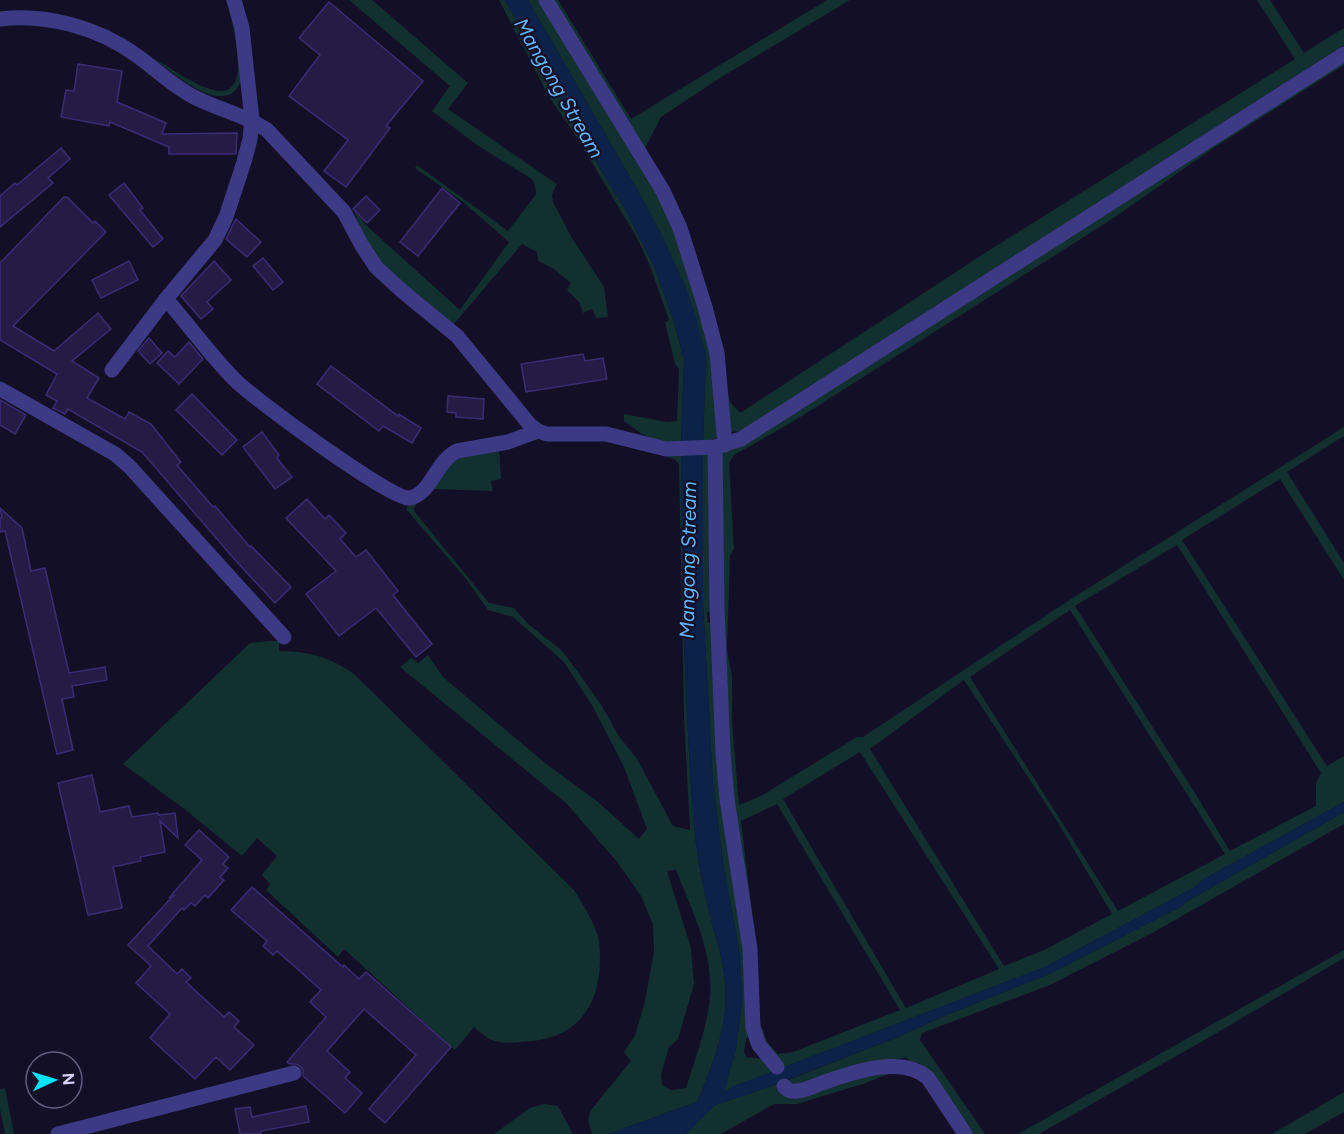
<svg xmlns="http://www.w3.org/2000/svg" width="1344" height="1134" viewBox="0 0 1344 1134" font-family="Figtree,sans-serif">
	<rect width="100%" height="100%" fill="#130f26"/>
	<!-- green -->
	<g fill="#12302f" fill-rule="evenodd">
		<path d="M226,0H230C236,21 261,101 217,96C197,94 169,70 153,58C171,68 199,89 219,91C254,94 231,16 226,0Z"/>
		<path d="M349,0H372L468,83L448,109L557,184L552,194L553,202L572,238L604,287L608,317L596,318L592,309L583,313L579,302L567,290L571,283L554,269L538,261L537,252L522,244L453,325C419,292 364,262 355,212L368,227L460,310L509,242L463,202L415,168L417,165L508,231L536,194L535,185L532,179L477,145L432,111L450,86Z"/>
		<path d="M499,0H505L605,177L624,207L654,266L673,319L684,360L681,444C658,445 642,435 624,421V414L667,422L677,421L679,369L675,364L665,322L669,320L650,266L637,238L578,139L548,95Z"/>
		<path d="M528,0H543L661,192L714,354L718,437L703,443L706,355L685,286L659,230L638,191Z"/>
		<path d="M548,0H558L631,119L827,0H850L720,78L661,117L643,152Z"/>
		<path d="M1257,0H1270L1304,53L1344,28V45L741,431L731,432L721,360L730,402L740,413L988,251L1295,59Z"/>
		<path d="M1344,55V65L1215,147L1112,219L794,421L734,455L729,463L734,549L730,556L727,650L732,676V721L739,805L761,796L857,737H863L1068,601L1344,427V436L1287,472L1344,563V580L1280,479L1182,540L1327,766L1344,756V802L1204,879L1193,888L1045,967L782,1068L775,1057L762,1043L757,1030L752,945L726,757L717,463L721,451L803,401ZM1177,545L1321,773L1316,783V806L1230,851L1195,793L1075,606ZM1070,610L1225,854L1118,911L970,677ZM964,680L1057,821L1112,914L1044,950L1004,966L870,749ZM860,752L999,969L906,1008L783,799ZM777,804L900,1010L793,1052L778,1054L767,1042L758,1017L756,946L741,821Z"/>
		<path d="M499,447L501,479L491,481L493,491L432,489L414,507V511L489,603L514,608L528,624L560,649L570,661L602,706L618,735L637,759L673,826L690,830L684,719L679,464L674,459L667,457V454H681C682,574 684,693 693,813C695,845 701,877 708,908C717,942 729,975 725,1011C722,1040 709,1075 697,1102L608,1134H592L588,1120L591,1110L631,1061L624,1052L635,1036L645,1001L654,952L653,925L641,896L618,863L567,804L400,667L411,658L418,663L428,655L443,677L545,763L598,802L639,839L647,829L624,767L593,707L564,662L513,617L488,610L466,579L406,509L451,458ZM676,870C692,910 714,954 710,998C707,1028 695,1059 686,1088L671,1090L662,1085L661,1075L669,1047L678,1039L694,984L691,948L667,871Z"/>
		<path d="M703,453L708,454L715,611L707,612L708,623L716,622L723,823L728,824L742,909L750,1034L746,1039L744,1052L746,1057L762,1059L773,1072L732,1087L723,1093L736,1049L742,1001L740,956L724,869L713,784L703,604Z"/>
		<path d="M268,641H279V651C307,651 331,657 354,674L574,890C582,903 591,917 596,931C600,940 600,953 600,962C599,1005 578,1036 533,1041C521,1042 505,1045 492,1040C486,1038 479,1031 474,1027L455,1050L344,949L338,957L266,890L270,884L262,875L277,856L257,838L242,856L187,811L123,764L250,643Z"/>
		<path d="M1344,812V824L1154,932L1050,985L922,1033L920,1040L985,1134H967L921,1067L922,1064L918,1063L915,1066L906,1057L792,1088L788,1080L898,1037L942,1017L1053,972L1182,906L1186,902Z"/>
		<path d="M1344,950V958L1215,1034L1039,1134H1018Z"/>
		<path d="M899,1070L863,1084L797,1104H774L721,1134H686L715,1105L778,1084L786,1092L851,1075Z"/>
		<path d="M5,1088L14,1134H5L0,1109V1089Z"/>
		<path d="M1344,1092V1112L1305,1134H1272Z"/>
		<path d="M544,1104L558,1106L573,1134H494L530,1108Z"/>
	</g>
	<!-- water -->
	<g fill="#0c2248">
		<path d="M505,0H528L638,191L659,230L685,286L695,314L706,355L703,443L681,444L684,360L673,319L654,266L624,207L605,177Z"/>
		<path d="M703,453V604L713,784L724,869L740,956L742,1001L736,1049L724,1093L732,1087L1045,967L1193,888L1204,879L1344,802V812L1186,902L1182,906L1053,972L942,1017L898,1037L750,1094L715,1105L686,1134H608L697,1102C709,1075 722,1040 725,1011C729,975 717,942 708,908C701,877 695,845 693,813C684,693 682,574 681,454Z"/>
	</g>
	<!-- building -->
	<g fill="#241b47" stroke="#3b2d73" stroke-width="1.5">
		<path d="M329,2L423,81L386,126L390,128L346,187L324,171L348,140L289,96L320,55L299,38Z"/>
		<path d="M78,64L122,71L117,102L166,123L162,134L237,133L236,154H169V147L110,122L109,126L61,117L66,90L74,91Z"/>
		<path d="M61,148L70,159L48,178L53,183L0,227V196L15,183L17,185Z"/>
		<path d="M124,183L143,208L140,210L163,239L153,247L109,195Z"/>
		<path d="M442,188L460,203L418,256L400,242Z"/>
		<path d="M366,196L380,210L367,223L353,209Z"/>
		<path d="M64,197H67L93,223L95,221L106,232L13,326L54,351L98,313L111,329L72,361L99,378L87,398L125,419L129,412L151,424L181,462L177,465L213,507L215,506L250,547L251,546L291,587L275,603L236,561L142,452L68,409L65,414L53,408L57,401L46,395L57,374L0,340V263Z"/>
		<path d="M236,219L261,242L247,257L226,239Z"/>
		<path d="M263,258L283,282L273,290L253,266Z"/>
		<path d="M129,261L138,280L101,298L92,280Z"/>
		<path d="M214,261L231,280L207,302L213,309L201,319L181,296Z"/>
		<path d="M149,338L162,353L150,364L138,351Z"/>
		<path d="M189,342L203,359L179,384L157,363L168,351L175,357Z"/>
		<path d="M583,354L585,361L603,358L607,379L526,392L521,364Z"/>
		<path d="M331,366L398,416L399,414L421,428L412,443L383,426L379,431L317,384Z"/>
		<path d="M192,394L237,440L222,455L176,410Z"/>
		<path d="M448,396L484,399L483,419L456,417V413L447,412Z"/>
		<path d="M0,400L26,415L15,434L0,425Z"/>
		<path d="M262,432L279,455L277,458L292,477L275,489L243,447Z"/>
		<path d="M307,499L325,519L329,515L346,533L340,539L356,557L366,550L398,591L393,595L432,644L416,657L376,608L339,636L306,594L336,571L286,518Z"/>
		<path d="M0,508L22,528L31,571L45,568L69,673L105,667L107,680L72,686L74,697L62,699L73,750L57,754L5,531L0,532V518H2Z"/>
		<path d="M92,775L100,812L129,806L132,817L158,813L159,815L175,813L178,838L160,821L165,852L140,857L141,861L113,867L122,908L88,915L58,783Z"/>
		<path d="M199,830L229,857L223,864L228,868L220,877L224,880L208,898L205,895L195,906L191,903L184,910L182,908L148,946L177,974L182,969L191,978L186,982L224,1017L229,1012L239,1021L234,1027L254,1045L230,1070L216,1057L195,1079L150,1038L170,1014L136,983L151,966L128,945L173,896L170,897L202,860L185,845Z"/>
		<path d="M252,887L343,967L344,965L359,979L366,972L451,1047L385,1123L369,1109L416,1055L364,1009L327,1051L350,1072L345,1078L362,1093L345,1113L303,1076V1070L300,1066L296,1064H290L287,1062L326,1017L310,1002L321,990L277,951L273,955L263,946L267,941L231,910Z"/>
		<path d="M306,1106L309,1122L261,1131V1134H240L235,1109L250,1107L252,1117Z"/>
	</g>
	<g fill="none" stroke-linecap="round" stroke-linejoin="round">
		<!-- minor -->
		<g stroke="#3d3a85" stroke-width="15">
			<path d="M546,0L663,191L680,228L705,307L717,353L725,445"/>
			<path d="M0,19C46,13 99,28 136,55C156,69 173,87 196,98C220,110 245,115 267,130L344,212L361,244L376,267L402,291L457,336L530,425L538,431L547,434H606L666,449L715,447L741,439L1344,54"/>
			<path d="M166,299C189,325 210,355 235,380C254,399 390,499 409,498C430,496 436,461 457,451L508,442L538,431"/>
			<path d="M112,370L166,299L215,240L226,217L244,162L250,139L252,120L242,28L234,0"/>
			<path d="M0,389L115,454L129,466L284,637"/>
			<path d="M715,447L717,607L723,753L727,799L750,949L753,1028L759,1045L777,1067"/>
			<path d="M784,1086C787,1090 790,1092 796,1091C804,1091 814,1086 822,1083C851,1073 902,1054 928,1078L965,1134"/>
			<path d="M58,1134L294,1073"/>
		</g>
	</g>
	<g text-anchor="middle" stroke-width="4.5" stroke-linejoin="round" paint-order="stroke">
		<!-- water labels -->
		<g font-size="20" font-style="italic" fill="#62b6ff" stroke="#130f26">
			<text transform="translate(559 88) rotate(60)" y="7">Mangong Stream</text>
			<text transform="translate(688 560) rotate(-89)" y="7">Mangong Stream</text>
		</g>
	</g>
	<!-- north arrow -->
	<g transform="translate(54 1080) rotate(86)"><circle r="28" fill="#130f26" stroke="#625e7d" stroke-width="1.5"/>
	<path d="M0-4.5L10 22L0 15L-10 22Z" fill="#00e5ff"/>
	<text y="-9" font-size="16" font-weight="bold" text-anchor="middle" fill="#d9d4ff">N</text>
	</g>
</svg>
